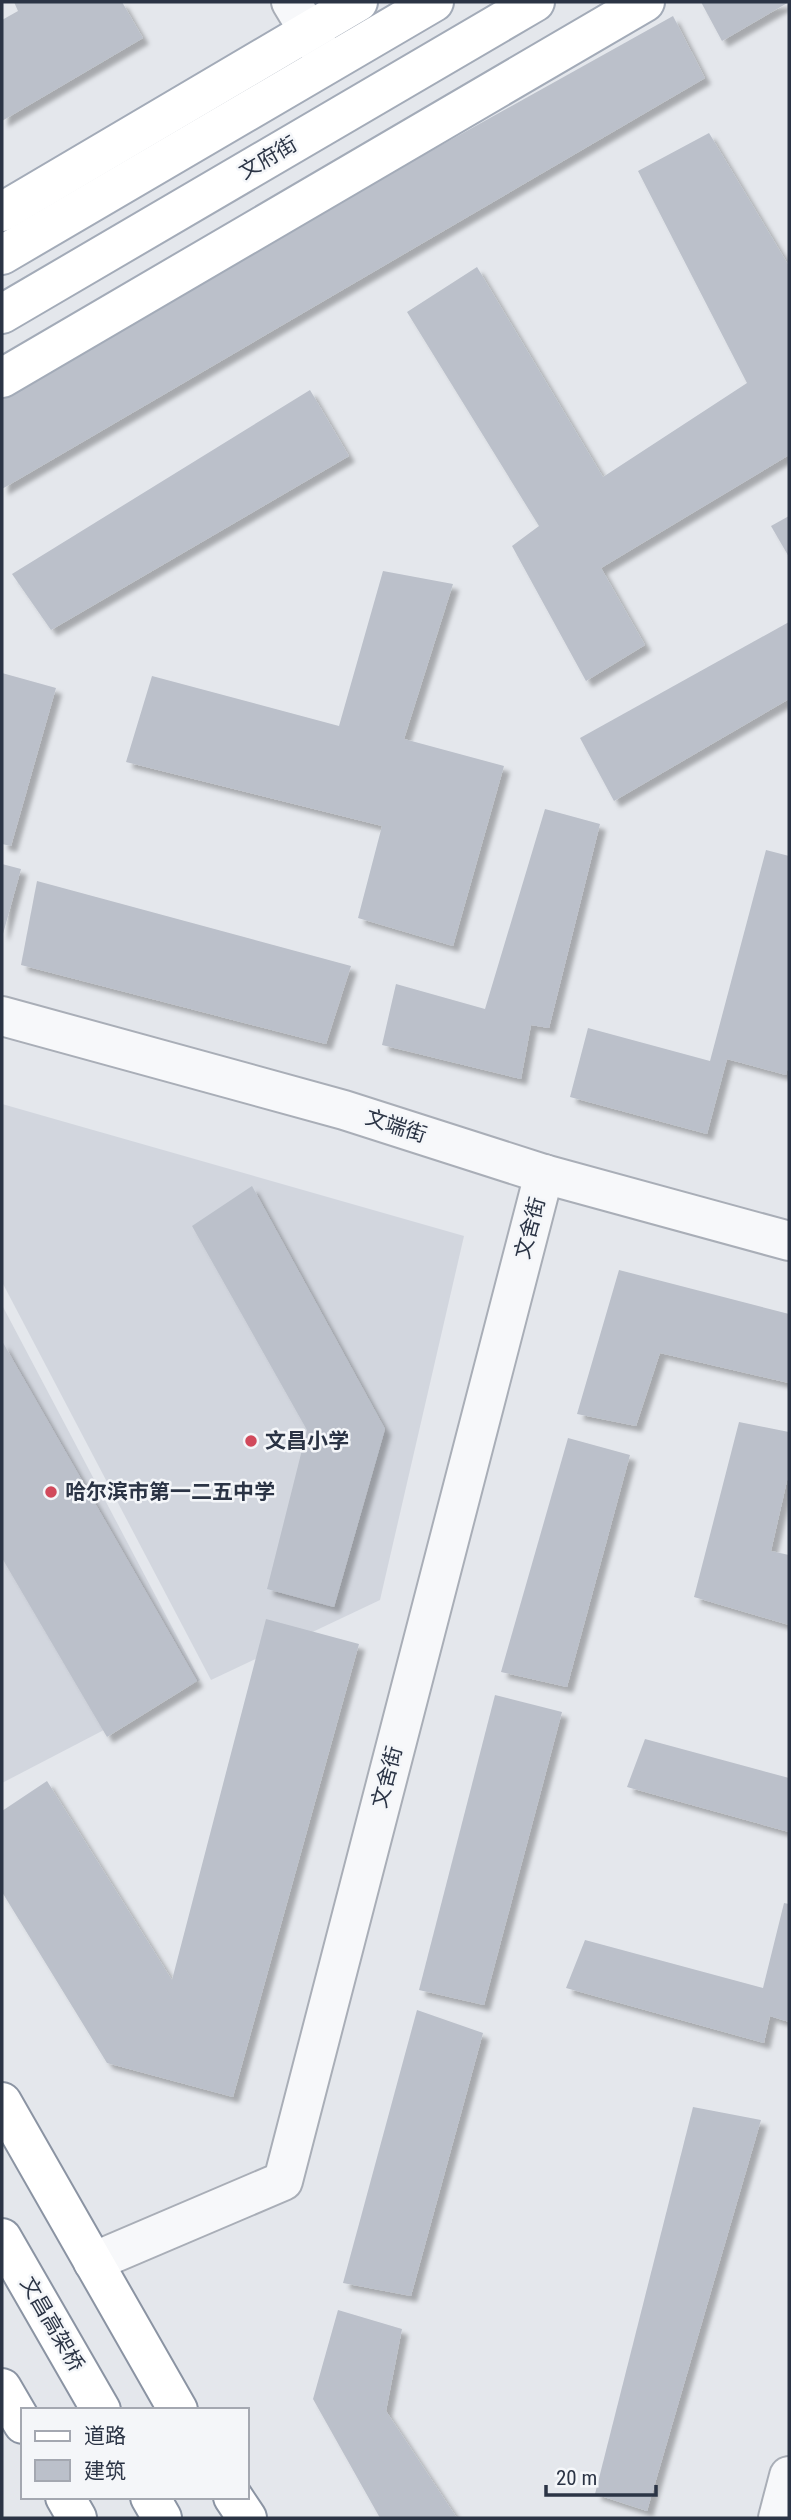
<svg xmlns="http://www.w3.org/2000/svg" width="791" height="2520" viewBox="0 0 791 2520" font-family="'Roboto Condensed','Noto Sans SC',sans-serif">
	<defs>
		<filter id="shadow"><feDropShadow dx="6" dy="6" stdDeviation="2" flood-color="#0004"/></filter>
	</defs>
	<rect width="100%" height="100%" fill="#e4e7ec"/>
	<!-- built -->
	<g fill="#d2d6de">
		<path d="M2,1104L464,1236L380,1600L211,1680L2,1282Z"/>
		<path d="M2,1305L200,1680L2,1783Z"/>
	</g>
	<!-- building -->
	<g fill="#bbc0ca" filter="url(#shadow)">
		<path d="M14,2H122L143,38L2,121V20L18,11Z"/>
		<path d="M701,2H789L722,41Z"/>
		<path d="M673,16L705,78L2,489V390Z"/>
		<path d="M709,133L789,266V455L601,568L645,645L586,681L512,546L539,526L407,312L477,267L603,477L747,383L638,171Z"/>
		<path d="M310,390L349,456L51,630L12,574Z"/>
		<path d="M789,516V557L771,526Z"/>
		<path d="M383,571L453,584L404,739L504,766L453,946L358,918L382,826L126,762L152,676L339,726Z"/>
		<path d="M789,622V699L614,801L580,738Z"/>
		<path d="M2,673L56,688L11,846L2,844Z"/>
		<path d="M545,809L600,824L549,1028L531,1025L521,1079L382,1045L396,984L485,1009Z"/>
		<path d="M766,850L789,856V1063L786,1075L727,1059L707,1134L570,1097L588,1028L710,1061Z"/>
		<path d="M2,864L21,869L3,934H2Z"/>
		<path d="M37,881L351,966L326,1044L21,965Z"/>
		<path d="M252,1186L385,1429L334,1607L267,1589L307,1430L192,1226Z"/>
		<path d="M619,1270L789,1314V1383L660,1353L636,1426L577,1414Z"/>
		<path d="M2,1341L197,1681L107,1737L2,1558Z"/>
		<path d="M739,1422L789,1432V1472L771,1551L789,1555V1625L694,1597Z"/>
		<path d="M568,1438L630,1455L567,1687L501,1672Z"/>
		<path d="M266,1619L359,1644L233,2097L107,2063L2,1892V1811L47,1781L172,1980Z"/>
		<path d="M495,1695L562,1712L484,2005L419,1990Z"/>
		<path d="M645,1739L789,1778V1832L627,1787Z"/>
		<path d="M784,1903L789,1904V2022L770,2016L764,2043L566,1988L585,1940L763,1988Z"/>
		<path d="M417,2010L483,2033L411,2296L343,2283Z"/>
		<path d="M693,2107L761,2120L647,2511L595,2494Z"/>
		<path d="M338,2310L402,2329L386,2411L457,2518H380L313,2399Z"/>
	</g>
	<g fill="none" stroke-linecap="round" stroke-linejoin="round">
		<!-- tertiary casing -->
		<g stroke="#a9aeb7" stroke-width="42">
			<g id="tertiary">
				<path d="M291,2L326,60"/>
				<path d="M2,1016L344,1110L544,1174L789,1241"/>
				<path d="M93,2262L283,2181L544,1174"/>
				<path d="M778,2518L789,2476"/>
			</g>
		</g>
		<!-- primary casing -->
		<g stroke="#a3abb8" stroke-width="42">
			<g id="primary">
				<path d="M2,212L358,2"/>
				<path d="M2,255L434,2"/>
				<path d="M2,314L535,2"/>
				<path d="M2,378L645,2"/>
			</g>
		</g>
		<!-- trunk casing -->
		<g stroke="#8b94a3" stroke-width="42">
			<g id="trunk">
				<path d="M2,2102L178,2410"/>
				<path d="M2,2238L101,2410"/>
				<path d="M2,2388L23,2424"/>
				<path d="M65,2497L77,2518"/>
				<path d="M150,2497L162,2518"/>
				<path d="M233,2497L247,2518"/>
			</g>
		</g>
		<!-- tertiary -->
		<use href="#tertiary" stroke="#f7f8fa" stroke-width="38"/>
		<!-- primary -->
		<use href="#primary" stroke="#fff" stroke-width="38"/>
		<!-- trunk -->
		<use href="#trunk" stroke="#fff" stroke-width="38"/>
	</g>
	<!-- markers -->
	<g fill="#d1495b" stroke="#f4f6f9" stroke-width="2.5">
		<circle cx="251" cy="1441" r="7"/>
		<circle cx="51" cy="1492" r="7"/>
	</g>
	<g text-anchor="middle" stroke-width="5" stroke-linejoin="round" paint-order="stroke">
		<!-- street labels -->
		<g font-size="21" fill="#2b3445" stroke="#f4f6f9">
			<text transform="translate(268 158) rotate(-30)" y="7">文府街</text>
			<text transform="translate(396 1126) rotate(18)" y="7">文端街</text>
			<text transform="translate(530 1228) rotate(-75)" y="7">文舍街</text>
			<text transform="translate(387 1777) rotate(-75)" y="7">文舍街</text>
			<text transform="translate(52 2324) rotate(60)" y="7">文昌高架桥</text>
		</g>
		<!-- poi labels -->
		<g font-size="21" font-weight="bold" fill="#2b3445" stroke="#f4f6f9" text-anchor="start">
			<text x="265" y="1448">文昌小学</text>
			<text x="65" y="1499">哈尔滨市第一二五中学</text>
		</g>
	</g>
	<!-- border -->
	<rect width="791" height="2520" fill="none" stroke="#2b3445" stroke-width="7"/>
	<!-- legend -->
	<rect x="21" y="2408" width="228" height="91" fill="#f4f6f9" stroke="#a4a8b1" stroke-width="2"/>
	<rect x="35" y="2431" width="35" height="10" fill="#ffffff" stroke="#a4a8b1" stroke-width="2"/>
	<text x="84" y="2443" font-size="21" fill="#2b3445">道路</text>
	<rect x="35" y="2460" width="35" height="21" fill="#bbc0ca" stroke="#a4a8b1" stroke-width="2"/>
	<text x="84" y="2478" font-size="21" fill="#2b3445">建筑</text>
	<!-- scale -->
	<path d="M546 2485v10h110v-10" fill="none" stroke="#2b3445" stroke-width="3.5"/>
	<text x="556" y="2485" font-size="21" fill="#2b3445" stroke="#f4f6f9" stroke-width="5" paint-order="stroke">20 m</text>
</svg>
